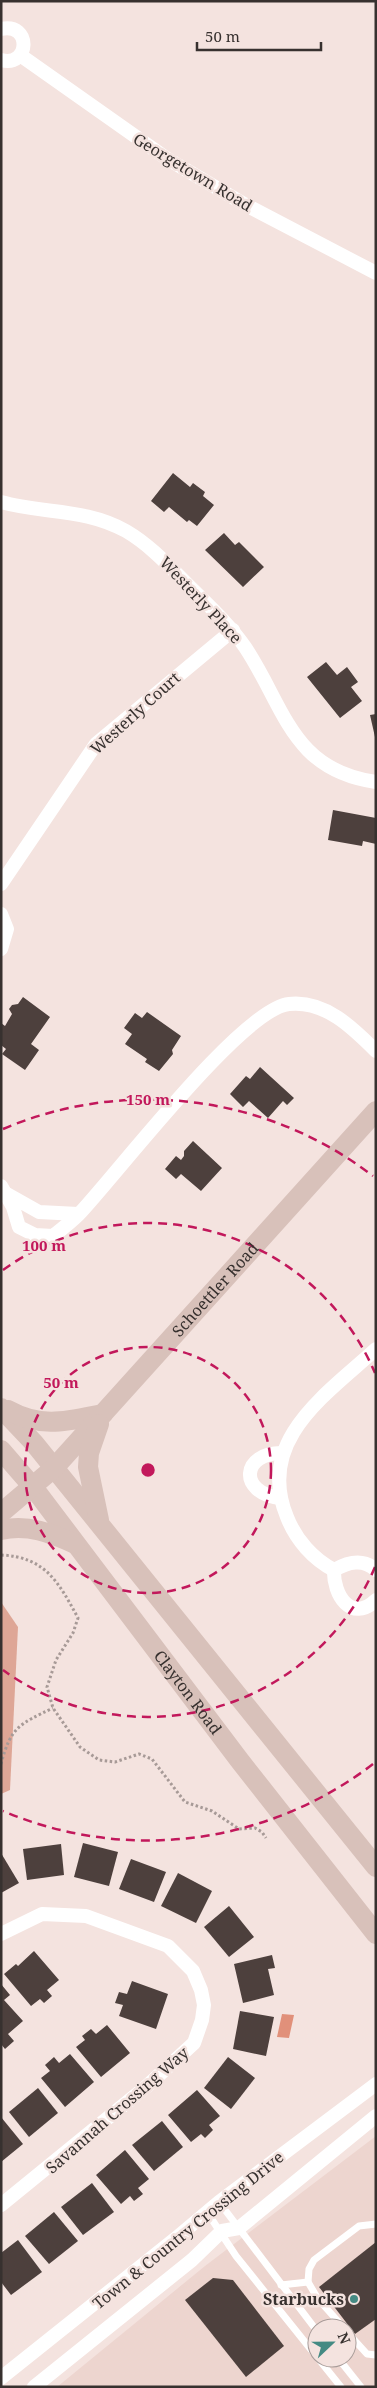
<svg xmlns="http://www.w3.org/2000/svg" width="377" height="2388" viewBox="0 0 377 2388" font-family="'Noto Serif',serif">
	<rect width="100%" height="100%" fill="#f4e3df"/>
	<!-- built -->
	<path fill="#edd5cf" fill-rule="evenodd" d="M376,2136V2387H57L205,2266ZM317,2328H347V2358H317Z"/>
	<!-- green -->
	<path fill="#dea696" d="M1,1602L18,1627L10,1790L1,1794Z"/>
	<!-- water -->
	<path fill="#e1907a" d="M282,2014L294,2015L289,2038L277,2037Z"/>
	<!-- building -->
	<g fill="#4d403d">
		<path d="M173,473L190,487L193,483L205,492L203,496L214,505L197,526L189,520L187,522L169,507L164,512L151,501Z"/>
		<path d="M224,533L235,545L239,542L264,567L243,587L205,550Z"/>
		<path d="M326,662L337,675L347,667L358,682L351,687L362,701L340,718L307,677Z"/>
		<path d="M376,714V736L375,737L370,715Z"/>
		<path d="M333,810L376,818V844L363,841L362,846L328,840Z"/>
		<path d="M23,997L50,1017L31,1044L39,1050L25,1070L2,1054L6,1049L1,1045V1023L5,1026L12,1014L9,1009L12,1005L18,1004Z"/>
		<path d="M147,1012L181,1036L172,1050L173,1054L159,1071L145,1062L147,1059L125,1044L132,1034L124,1028L135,1013L142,1018Z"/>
		<path d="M260,1067L294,1098L287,1105L283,1101L268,1118L249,1101L243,1107L230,1094L246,1076L250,1079Z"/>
		<path d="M193,1141L222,1168L201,1191L181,1174L176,1179L165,1169L176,1156L181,1160L184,1156V1151Z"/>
		<path d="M83,1843L118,1852L109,1886L74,1877Z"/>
		<path d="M61,1844L64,1875L27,1880L23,1849Z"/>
		<path d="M1,1853L19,1883L1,1893Z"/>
		<path d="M131,1859L166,1872L154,1902L119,1889Z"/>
		<path d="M178,1873L212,1891L196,1923L161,1906Z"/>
		<path d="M229,1906L254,1937L229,1957L204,1927Z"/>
		<path d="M34,1951L59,1980L47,1990L52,1996L44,2003L40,1999L31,2006L4,1974L16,1964L18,1966Z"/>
		<path d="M272,1955L275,1968L268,1969L274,1995L243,2003L234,1964Z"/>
		<path d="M132,1981L168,1994L156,2029L119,2016L123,2005L115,2003L119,1992L127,1994Z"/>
		<path d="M1,1984L10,1995L4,2000L23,2021L8,2034L14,2041L5,2049L1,2044Z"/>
		<path d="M240,2011L274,2017L266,2056L233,2049Z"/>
		<path d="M107,2025L130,2053L101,2077L76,2047L85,2040L82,2036L91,2029L96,2034Z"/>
		<path d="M70,2054L94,2082L65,2107L41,2078L50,2071L45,2065L54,2057L59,2063Z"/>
		<path d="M228,2057L255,2078L231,2109L204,2088Z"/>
		<path d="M38,2088L58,2113L29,2137L9,2112Z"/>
		<path d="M197,2090L220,2116L209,2125L213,2130L205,2138L201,2134L191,2142L168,2115Z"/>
		<path d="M1,2117L23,2144L1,2162Z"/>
		<path d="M162,2121L183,2147L154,2171L132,2145Z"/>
		<path d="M125,2150L149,2179L138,2188L143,2194L134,2201L130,2196L121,2204L96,2175Z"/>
		<path d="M92,2183L114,2212L83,2235L61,2207Z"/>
		<path d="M54,2212L78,2241L49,2264L25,2236Z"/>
		<path d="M18,2240L42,2272L11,2295L1,2282V2253Z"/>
		<path d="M376,2242V2319L355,2334L319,2287Z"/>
		<path d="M213,2278L233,2280L284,2346L246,2377L185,2300Z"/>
	</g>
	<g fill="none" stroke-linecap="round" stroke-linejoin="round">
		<!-- path -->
		<g stroke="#a79a97" stroke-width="3" stroke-dasharray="2.5 2.5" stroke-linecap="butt">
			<path d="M1,1555C46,1557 59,1583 78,1618L73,1633L56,1660L47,1687L53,1708L80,1747L99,1760L115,1762L139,1754L152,1759L185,1802L212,1811L239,1829L255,1828L262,1832L266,1838"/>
			<path d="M1,1764C11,1726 20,1724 53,1708"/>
		</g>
		<!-- lane -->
		<g stroke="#fff" stroke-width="7">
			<path d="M219,2202L317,2331"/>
			<path d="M207,2212L236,2256L341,2387"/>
			<path d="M281,2285L308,2282"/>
			<path d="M344,2328L318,2299L308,2282L309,2269L314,2260L359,2226L376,2224"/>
			<path d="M347,2332L367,2354L376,2355"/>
			<path d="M338,2358L361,2387"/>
		</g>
		<!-- street -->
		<g stroke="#fff" stroke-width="14">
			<path d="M1,29C32,22 30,68 1,60"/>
			<path d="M20,55L166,158L244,204L376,273"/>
			<path d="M1,502C44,514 85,508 126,531C150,545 169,566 189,586C208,605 229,624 245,647C285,707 291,770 376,782"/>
			<path d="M1,884L96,744L233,630"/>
			<path d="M1,914L7,929L1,949"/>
			<path d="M1,1186L13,1207L19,1227L35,1235L53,1236C62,1229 71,1222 79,1214C117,1174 242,1009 289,1004C325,1000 353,1028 376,1051"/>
			<path d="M7,1194L39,1212L78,1214"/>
			<path d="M280,1498C238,1493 241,1452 283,1453"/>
			<path d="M334,1570C313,1559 296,1540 287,1517C255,1440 327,1394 376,1349"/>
			<path d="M376,1570C363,1558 348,1562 334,1570C333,1594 351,1624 376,1600"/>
			<path d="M1,1934L42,1914L86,1916L168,1946L193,1971L201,1990L204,2005L202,2020L194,2043L147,2086L1,2205"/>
			<path d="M1,2378L175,2239L219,2202L376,2084"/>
			<path d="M34,2387L192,2260L222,2231L239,2228L376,2116"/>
		</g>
		<!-- secondary -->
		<g stroke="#d8c1ba" stroke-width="20">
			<path d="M1,1408L34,1443L376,1867"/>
			<path d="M8,1410C42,1429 68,1421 103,1414"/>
			<path id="s1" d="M1,1450L33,1487L240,1761L376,1934"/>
			<path id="s2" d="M1,1513L54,1468L376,1111"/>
			<path d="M99,1520L88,1467L89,1453L99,1424"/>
			<path d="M1,1530C28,1524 51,1533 75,1544"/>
		</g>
	</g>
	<!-- distance rings -->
	<g fill="none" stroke="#c2185b" stroke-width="2.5" stroke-dasharray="9 6">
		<circle cx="148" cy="1470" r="123"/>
		<path d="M375 1567A247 247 0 0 1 3 1670M3 1270A247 247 0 0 1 375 1373"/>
		<path d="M373 1764A370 370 0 0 1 3 1811M3 1129A370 370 0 0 1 373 1176"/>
	</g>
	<!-- markers -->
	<circle fill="#448a83" stroke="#f4e3df" stroke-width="2" cx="354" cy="2299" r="5"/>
	<g text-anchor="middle" stroke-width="5" stroke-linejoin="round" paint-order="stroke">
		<!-- street labels -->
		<g font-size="16" fill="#37312f" stroke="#f4e3df">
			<text transform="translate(193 172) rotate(31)" y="6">Georgetown Road</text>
			<text transform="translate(201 600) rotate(47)" y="6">Westerly Place</text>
			<text transform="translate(135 713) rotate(-42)" y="6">Westerly Court</text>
			<text dy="6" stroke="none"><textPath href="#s2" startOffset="310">Schoettler Road</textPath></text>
			<text dy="6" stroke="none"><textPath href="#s1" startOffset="306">Clayton Road</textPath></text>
			<text transform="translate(117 2110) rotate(-41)" y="6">Savannah Crossing Way</text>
			<text transform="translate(188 2230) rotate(-39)" y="6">Town &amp; Country Crossing Drive</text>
		</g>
		<!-- poi labels -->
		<g font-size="16" font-weight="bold" fill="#37312f" stroke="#f4e3df" text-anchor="end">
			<text x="344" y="2305">Starbucks</text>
		</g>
	</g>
	<circle cx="148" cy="1470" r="8" fill="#c2185b" stroke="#f4e3df" stroke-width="2.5"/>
	<g font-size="15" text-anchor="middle" font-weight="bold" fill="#c2185b" stroke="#f4e3df" stroke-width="5" stroke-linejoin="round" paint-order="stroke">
		<text x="148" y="1105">150 m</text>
		<text x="44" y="1251">100 m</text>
		<text x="61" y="1388">50 m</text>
	</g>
	<!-- border -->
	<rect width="377" height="2388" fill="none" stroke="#37312f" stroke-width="5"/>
	<!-- north arrow -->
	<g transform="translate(332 2343) rotate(68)"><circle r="24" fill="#f4e3df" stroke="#a89c99"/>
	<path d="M0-4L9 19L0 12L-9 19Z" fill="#448a83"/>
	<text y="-8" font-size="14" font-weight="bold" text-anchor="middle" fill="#37312f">N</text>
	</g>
	<!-- scale -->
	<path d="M197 42v8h124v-8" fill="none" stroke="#37312f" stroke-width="2.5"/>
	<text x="205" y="42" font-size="15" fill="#37312f" stroke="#f4e3df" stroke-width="4" paint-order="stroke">50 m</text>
</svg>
